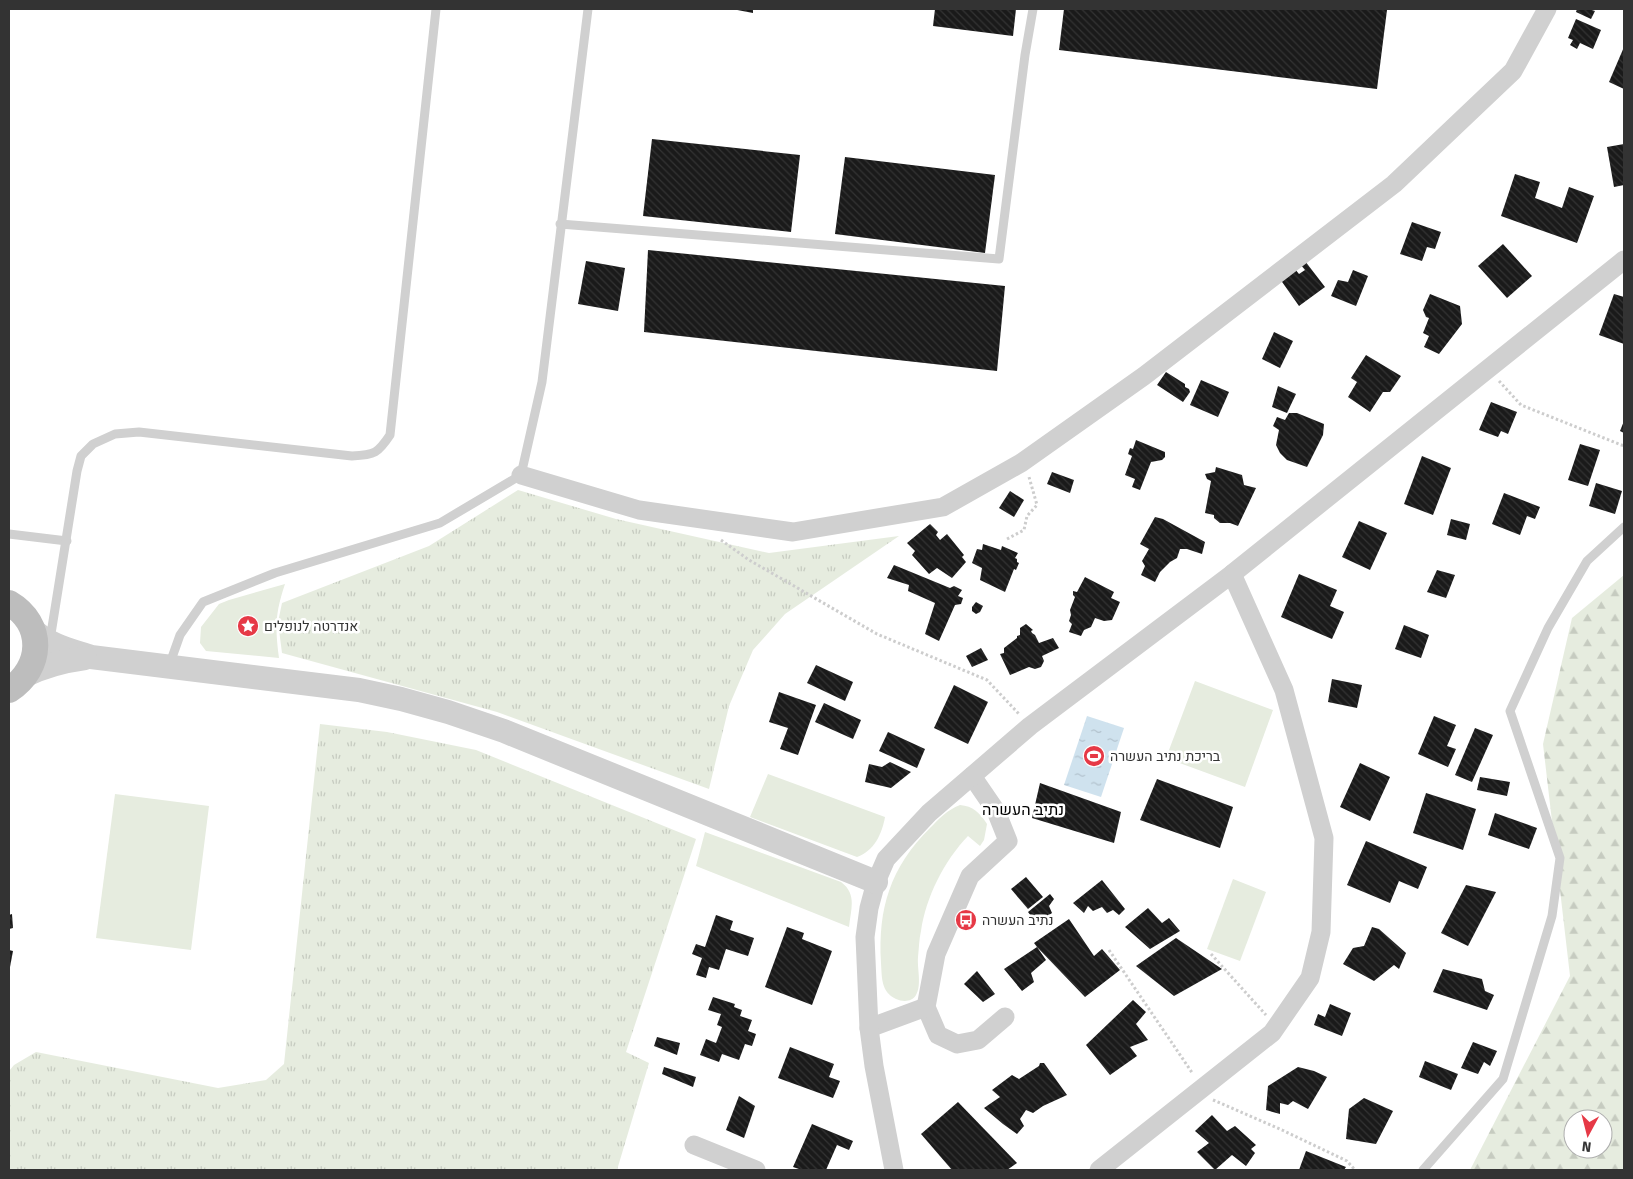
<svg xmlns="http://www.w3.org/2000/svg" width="1633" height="1179" viewBox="0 0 1633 1179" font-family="'Fira Sans',Heebo,sans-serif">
	<defs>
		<pattern id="grass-tufts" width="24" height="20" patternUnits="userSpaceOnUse" patternTransform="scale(1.25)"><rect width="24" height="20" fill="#e6ecdf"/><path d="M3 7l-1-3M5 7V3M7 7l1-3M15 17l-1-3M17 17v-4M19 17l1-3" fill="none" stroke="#c6cbc0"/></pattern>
		<pattern id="forest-firs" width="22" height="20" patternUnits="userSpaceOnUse" patternTransform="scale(1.25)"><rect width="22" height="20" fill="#e6ecdf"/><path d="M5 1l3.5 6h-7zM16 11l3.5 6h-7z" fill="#c6cbc0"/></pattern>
		<pattern id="water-ripples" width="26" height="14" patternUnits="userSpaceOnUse" patternTransform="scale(1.25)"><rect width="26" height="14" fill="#cfe2ee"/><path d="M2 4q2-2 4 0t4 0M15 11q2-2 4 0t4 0" fill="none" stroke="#b2c2cd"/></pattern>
		<pattern id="building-back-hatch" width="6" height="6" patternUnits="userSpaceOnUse" patternTransform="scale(1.25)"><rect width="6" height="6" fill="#1a1a1a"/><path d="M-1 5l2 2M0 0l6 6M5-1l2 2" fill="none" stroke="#333"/></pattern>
	</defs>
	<rect width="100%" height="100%" fill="#fff"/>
	<!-- grass -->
	<g fill="url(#grass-tufts)">
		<path d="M518,490L616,519L769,553L899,536L785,614L753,650L729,706L709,789L497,712L282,653L278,622L282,603L429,546Z"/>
		<path d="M320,724L387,732L476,750L696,839L626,1052L649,1063L617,1170H9V1071L14,1065L36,1052L218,1088L266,1080L284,1064Z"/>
	</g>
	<!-- forest -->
	<path fill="url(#forest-firs)" fill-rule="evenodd" d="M1624,575V1170H1470L1570,976L1543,744L1572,618ZM1573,1119H1603V1149H1573Z"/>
	<!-- park -->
	<g fill="#e6ecdf">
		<path d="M285,584C275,614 275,627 279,658L206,651L200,643L201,627L219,604L229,600Z"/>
		<path d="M1195,681L1273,710L1245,787L1166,758Z"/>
		<path d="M768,774L885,817C882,834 874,851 857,857L750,817Z"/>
		<path d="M115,794L209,806L191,950L96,938Z"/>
		<path d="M960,805C973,806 980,813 987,824L984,840L980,846L968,836C944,861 926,897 921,931C919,939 919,948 918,957C917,968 922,985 916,995C912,1002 903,1002 896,999C881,992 882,978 881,963C878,908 890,868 930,828C939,819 947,810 960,805Z"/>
		<path d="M705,832L841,882C857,894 851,908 849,927L696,866Z"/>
		<path d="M1233,879L1266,892L1240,961L1207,949Z"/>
	</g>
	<!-- water -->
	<path fill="url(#water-ripples)" d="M1087,716L1124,728L1101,797L1064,785Z"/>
	<!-- building -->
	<g fill="url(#building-back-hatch)">
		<path d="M732,9H753V13Z"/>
		<path d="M935,9H1016L1013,36L933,26Z"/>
		<path d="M1064,9L1387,10L1377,89L1059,50Z"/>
		<path d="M1577,9H1589L1595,11L1591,19L1576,12Z"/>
		<path d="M1576,19L1601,30L1593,49L1580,43L1577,49L1570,45L1573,40L1568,38Z"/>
		<path d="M1624,47V89L1609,82Z"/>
		<path d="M652,139L800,155L791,232L643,216Z"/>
		<path d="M1624,144V185L1614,187L1607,147Z"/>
		<path d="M845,157L995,175L985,253L835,234Z"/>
		<path d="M1515,174L1540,182L1535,198L1562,208L1569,187L1594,196L1577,243L1501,216Z"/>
		<path d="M1412,222L1441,232L1435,249L1427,247L1422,261L1400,254Z"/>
		<path d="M1503,244L1532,276L1507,298L1478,266Z"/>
		<path d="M648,250L1005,286L997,371L644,332Z"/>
		<path d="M586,261L625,268L618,311L578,304Z"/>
		<path d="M1305,261L1325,287L1299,306L1280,279L1295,269L1299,274L1305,270L1300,264Z"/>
		<path d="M1353,270L1368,276L1356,306L1331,296L1338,280L1348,282Z"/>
		<path d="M1430,294L1460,306L1462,324L1439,354L1424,347L1429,336L1423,333L1429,318L1426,317L1423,310Z"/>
		<path d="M1614,294L1624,297V344L1599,335Z"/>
		<path d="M1274,332L1293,341L1280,368L1262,359Z"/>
		<path d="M1366,355L1401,376L1390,392H1383L1370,412L1348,397L1357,382L1351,378Z"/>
		<path d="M1166,372L1185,384V387L1189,389L1190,392L1183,402L1157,385Z"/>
		<path d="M1201,380L1229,392L1218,417L1190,405Z"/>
		<path d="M1278,386L1296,394L1287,413L1272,407Z"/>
		<path d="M1491,402L1517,412L1508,434L1501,431L1498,437L1479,430Z"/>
		<path d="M1289,413H1297L1324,424L1323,435L1307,467L1287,460L1280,453L1276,445L1279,430L1273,426L1277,417L1285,420Z"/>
		<path d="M1624,421V433L1620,431Z"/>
		<path d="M1136,440L1165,452V457L1162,460L1151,462L1140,490L1132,487L1135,479L1125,475L1132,456L1128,454L1130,448L1133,449Z"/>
		<path d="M1580,444L1600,450L1588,486L1568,480Z"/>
		<path d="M1422,456L1451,468L1433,515L1404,504Z"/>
		<path d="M1216,467L1242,475L1244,485L1256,488L1238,526L1230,523H1220L1214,518V515L1205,513L1211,481L1207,479L1205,474L1215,472Z"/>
		<path d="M1052,472L1074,480L1070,493L1047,484Z"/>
		<path d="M1596,483L1622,491L1615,514L1589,506Z"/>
		<path d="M1010,491L1024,500L1014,517L999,508Z"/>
		<path d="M1504,493L1540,507L1535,519L1527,516L1520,535L1492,524Z"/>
		<path d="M1155,517L1163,519L1205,542L1202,554L1187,549H1180L1177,558L1170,562L1160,572L1155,582L1141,575L1145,566L1142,561L1149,549L1140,544Z"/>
		<path d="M1451,519L1470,524L1466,540L1447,535Z"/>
		<path d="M1359,521L1387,533L1370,570L1342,557Z"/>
		<path d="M930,524L938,532L936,535L940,540L947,534L964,555L962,557L966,562L952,578L937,568L929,574L912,555L915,551L907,543Z"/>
		<path d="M983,544L1001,550L1002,546L1018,553L1015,558L1017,559V562L1019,563L1016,570L1014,569L1005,592L980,580L982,568L972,563L977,549L982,550Z"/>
		<path d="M894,565L950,588L954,586L962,590L958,596L963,598L961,604L955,605L939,641L925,634L935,603L908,591L909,585L887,578Z"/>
		<path d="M1437,570L1455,575L1446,598L1427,592Z"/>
		<path d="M1299,574L1337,590L1330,606L1344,612L1332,639L1281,617Z"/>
		<path d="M1085,577L1114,592L1111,598L1120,602L1112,620L1104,621L1095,618L1091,627L1084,630L1081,636L1069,632L1072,624L1069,621L1071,615L1070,610L1075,597L1073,595V591L1077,592Z"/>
		<path d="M976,602L983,606L980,612L976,614L972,611V607Z"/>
		<path d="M1026,624L1033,630L1031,631L1032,633L1035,635L1039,643L1053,638L1059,648L1042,656L1044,661L1041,667L1035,669L1029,667L1010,675L1000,654L1004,653V648L1017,638V636L1020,635V628Z"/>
		<path d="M1404,625L1429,635L1421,658L1395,649Z"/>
		<path d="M981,648L988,660L972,667L966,656Z"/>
		<path d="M816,665L853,682L845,701L807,683Z"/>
		<path d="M1332,679L1362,685L1357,708L1328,702Z"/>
		<path d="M954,685L988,702L968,744L934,728Z"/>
		<path d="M779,692L816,705L798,755L780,749L788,728L769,722Z"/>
		<path d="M824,703L861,720L853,739L815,722Z"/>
		<path d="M1434,716L1456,725L1447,746L1456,749L1448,767L1418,754Z"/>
		<path d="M1475,728L1493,735L1472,782L1455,775Z"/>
		<path d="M888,732L925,749L917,768L879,751Z"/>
		<path d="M890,762L911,772L891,788L865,782L869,764L882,767Z"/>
		<path d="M1360,763L1390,777L1370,821L1340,807Z"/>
		<path d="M1480,777L1510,782L1507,796L1477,790Z"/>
		<path d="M1157,779L1233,807L1220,848L1140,820Z"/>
		<path d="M1040,783L1121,812L1114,843L1032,818Z"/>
		<path d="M1426,793L1476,809L1463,850L1413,833Z"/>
		<path d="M1495,813L1537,828L1529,849L1488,835Z"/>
		<path d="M1366,841L1427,867L1418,889L1399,881L1390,903L1347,885Z"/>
		<path d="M1026,877L1043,897L1028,909L1011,889Z"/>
		<path d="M1102,880L1125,909L1119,915L1113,910L1107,913L1102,907L1093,911L1088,906L1084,913L1073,903Z"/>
		<path d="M1466,885L1496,892L1468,946L1441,933Z"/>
		<path d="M1050,894L1054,899L1049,906L1052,913L1037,924L1028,912Z"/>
		<path d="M1148,908L1162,923L1169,918L1180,931L1150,949L1125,927Z"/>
		<path d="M12,914L13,928L9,929V915Z"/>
		<path d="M716,915L733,921L730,930L754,938L748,956L726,949L719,970L709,967L706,978L696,975L702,958L692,954L696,944L705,947Z"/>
		<path d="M1069,919L1094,956L1102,949L1120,970L1085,997L1037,947L1046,960L1031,973L1034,982L1022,991L1004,969L1037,947L1034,943Z"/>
		<path d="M787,927L804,933L802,939L832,951L812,1005L765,987Z"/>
		<path d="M1372,927L1379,929L1406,953L1399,969L1394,965L1374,981L1343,964L1353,948L1364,946Z"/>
		<path d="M1176,938L1222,969L1174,996L1136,966Z"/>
		<path d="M9,950L13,951L10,967H9Z"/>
		<path d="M1443,969L1482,979L1485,991L1494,995L1487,1010L1433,992Z"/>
		<path d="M977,971L995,994L983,1002L964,984Z"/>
		<path d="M713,997L735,1004L734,1007L742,1010L740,1016L752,1020L748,1031L756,1034L752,1046L745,1044L739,1060L722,1054L719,1062L700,1055L706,1039L716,1043L722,1027L717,1025L721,1014L708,1010Z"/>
		<path d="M1133,1000L1146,1012L1136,1024L1148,1040L1130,1047L1137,1056L1110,1075L1086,1045Z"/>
		<path d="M1330,1004L1351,1013L1342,1036L1314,1025L1318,1014L1325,1017Z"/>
		<path d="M657,1037L680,1043L677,1055L654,1046Z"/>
		<path d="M1473,1042L1497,1051L1490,1066L1484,1062L1478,1074L1461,1068Z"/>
		<path d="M790,1047L834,1064L829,1077L840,1081L833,1098L778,1078Z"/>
		<path d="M1425,1061L1458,1074L1451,1090L1419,1077Z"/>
		<path d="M1040,1063H1044L1067,1095L1043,1106L1033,1113L1026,1110L1020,1119L1024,1126L1017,1134L1003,1124L984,1108L1000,1097L992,1090L1012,1075L1019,1079L1039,1066Z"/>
		<path d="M664,1067L696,1077L693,1087L662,1074Z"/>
		<path d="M1298,1067L1314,1071L1327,1077L1308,1109L1293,1101L1288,1105L1280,1103V1114L1266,1110L1268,1086Z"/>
		<path d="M739,1096L755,1106L744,1138L726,1130Z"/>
		<path d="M1364,1098L1393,1111L1376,1144L1346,1139L1349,1109Z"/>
		<path d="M958,1102L1017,1163L1007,1170H952L921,1134Z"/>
		<path d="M1212,1115L1227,1131L1235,1126L1256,1145L1251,1149L1255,1153L1246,1166L1232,1155L1215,1170L1197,1152L1209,1143L1195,1131Z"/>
		<path d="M812,1124L853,1141L849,1150L837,1145L826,1170H802L793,1167Z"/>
		<path d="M1306,1151L1346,1167L1344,1170H1299Z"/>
	</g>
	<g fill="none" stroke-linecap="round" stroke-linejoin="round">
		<!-- path -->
		<g stroke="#cdcdcd" stroke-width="3" stroke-dasharray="2.5 2.5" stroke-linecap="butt">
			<path d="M1499,381L1521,405L1624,446"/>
			<path d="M1007,539L1024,530L1027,516L1037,505L1029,477"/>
			<path d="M721,540L749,560L877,634L987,680L1019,714"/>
			<path d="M1109,950L1193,1074"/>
			<path d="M1211,954L1266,1015"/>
			<path d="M1213,1100L1282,1130L1347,1161L1355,1170"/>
		</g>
		<!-- service -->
		<g stroke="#d0d0d0" stroke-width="9">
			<path d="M560,224L999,259L1025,55L1033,9"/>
			<path d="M9,534L67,541"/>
			<path d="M50,640L77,471L81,456L93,444L115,434L139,432L352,456C375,455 378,453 390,435L436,9"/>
			<path d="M169,666L180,635L203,602L275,573L440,523L521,475L542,382L588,9"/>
			<path d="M1423,1170L1503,1079L1552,916L1560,858L1510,711L1548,628L1587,561L1624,527"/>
		</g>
		<!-- minor -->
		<g stroke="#d0d0d0" stroke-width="19">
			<path d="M521,475L639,510L793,532L943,507L1021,463L1144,376L1394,184L1513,71L1547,9"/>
			<path d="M972,776L996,811L1008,841L970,876L936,954L926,1007L938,1035L957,1044L978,1040L1005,1017"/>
			<path d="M869,1028L926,1007"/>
			<path d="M694,1145L756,1170"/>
			<path d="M894,1170L874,1066L869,1028L865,937L869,908L876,882L886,859L929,813L1030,726L1232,574L1624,260"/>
			<path d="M1099,1170L1272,1033L1310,978L1321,932L1324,838L1284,690L1232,574"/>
		</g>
		<!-- tertiary -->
		<g stroke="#d0d0d0" stroke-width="24">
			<path d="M33,630C50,646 70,650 91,657L359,690L401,699L448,712L504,731L876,882"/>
			<path d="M26,675C46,665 63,661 85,658"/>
		</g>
		<!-- secondary -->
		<path stroke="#bdbdbd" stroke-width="26" d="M9,603C45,624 43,668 9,690"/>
	</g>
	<!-- icons -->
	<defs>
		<g id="sight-disc" transform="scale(1.125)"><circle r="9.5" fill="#e63946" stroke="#fff"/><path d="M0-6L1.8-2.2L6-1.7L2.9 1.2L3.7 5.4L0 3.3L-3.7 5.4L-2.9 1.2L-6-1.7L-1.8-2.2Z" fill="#fff"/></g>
		<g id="stadium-disc" transform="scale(1.125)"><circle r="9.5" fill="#e63946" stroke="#fff"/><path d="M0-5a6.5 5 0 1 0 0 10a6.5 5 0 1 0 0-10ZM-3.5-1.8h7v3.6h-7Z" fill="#fff"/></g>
		<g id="bus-disc" transform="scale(1.125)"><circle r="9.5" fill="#e63946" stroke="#fff"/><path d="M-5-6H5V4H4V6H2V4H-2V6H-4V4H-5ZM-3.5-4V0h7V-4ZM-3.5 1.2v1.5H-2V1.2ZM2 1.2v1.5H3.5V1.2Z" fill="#fff"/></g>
	</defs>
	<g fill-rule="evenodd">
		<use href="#sight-disc" x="248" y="626"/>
		<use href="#stadium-disc" x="1094" y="756"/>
		<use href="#bus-disc" x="966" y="920"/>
	</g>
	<g text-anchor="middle" stroke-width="5" stroke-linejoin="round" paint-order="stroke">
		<!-- poi labels -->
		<g font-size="14" fill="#333" stroke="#fff" text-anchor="start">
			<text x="264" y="631">אנדרטה לנופלים</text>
			<text x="1110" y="761">בריכת נתיב העשרה</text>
			<text x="982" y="925">נתיב העשרה</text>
		</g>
		<!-- quarter labels -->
		<g font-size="16" fill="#000" stroke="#fff">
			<text x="1023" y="815">נתיב העשרה</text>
		</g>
	</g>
	<!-- border -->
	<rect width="1633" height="1179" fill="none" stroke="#333333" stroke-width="20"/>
	<!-- north arrow -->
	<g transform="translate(1588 1134) rotate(187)"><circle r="24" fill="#ffffff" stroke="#adadad"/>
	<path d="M0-4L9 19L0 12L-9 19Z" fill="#e63946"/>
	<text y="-8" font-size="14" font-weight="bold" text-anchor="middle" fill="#333333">N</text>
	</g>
</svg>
